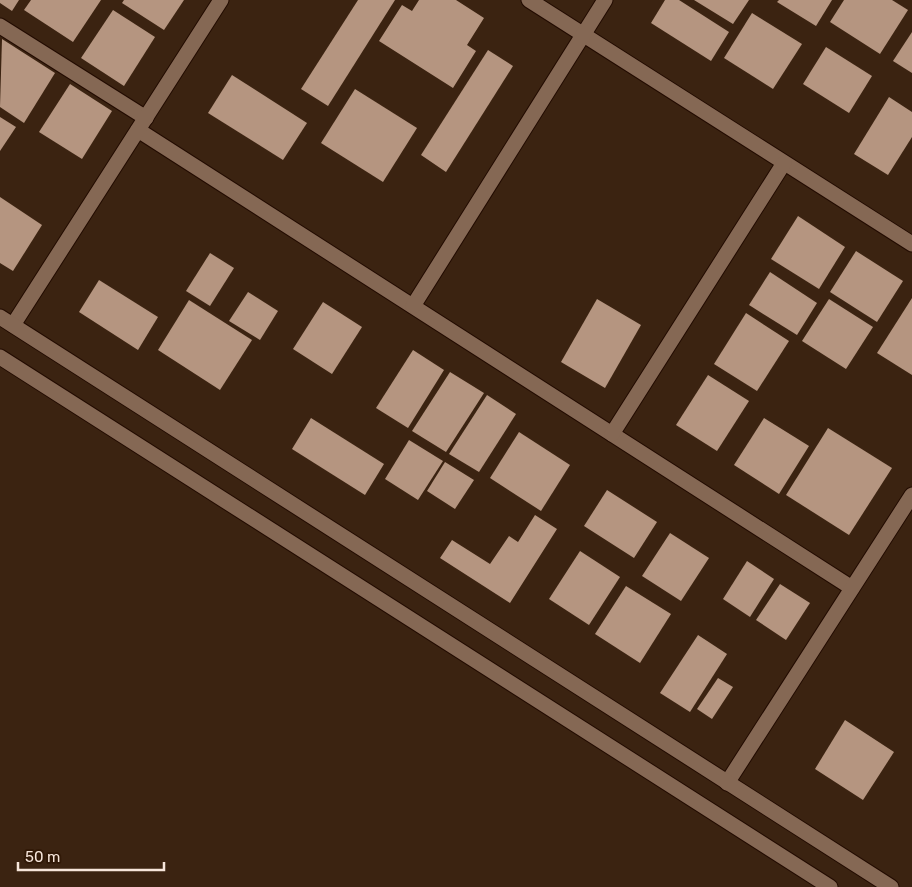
<svg xmlns="http://www.w3.org/2000/svg" width="912" height="887" viewBox="0 0 912 887" font-family="Rubik,sans-serif">
	<rect width="100%" height="100%" fill="#3b2311"/>
	<!-- building -->
	<g fill="#b59580">
		<path d="M0,0H19L12,11L0,3Z"/>
		<path d="M31,0H101L73,42L24,10Z"/>
		<path d="M124,0H184L164,30L122,3Z"/>
		<path d="M358,0H395L328,106L301,89Z"/>
		<path d="M419,0H456L484,18L467,45L476,51L453,88L379,41L402,5L412,11Z"/>
		<path d="M665,0H679L729,32L711,61L651,23Z"/>
		<path d="M694,0H749L733,24Z"/>
		<path d="M779,0H832L816,26L777,2Z"/>
		<path d="M844,0H892L908,10L880,54L830,22Z"/>
		<path d="M113,10L155,37L124,86L81,58Z"/>
		<path d="M752,13L802,44L773,89L724,58Z"/>
		<path d="M912,32V73L893,61Z"/>
		<path d="M2,39L55,73L24,123L0,107Z"/>
		<path d="M826,47L872,76L849,113L803,84Z"/>
		<path d="M488,50L513,66L446,172L421,155Z"/>
		<path d="M232,75L307,123L283,160L208,113Z"/>
		<path d="M70,84L112,111L82,159L39,132Z"/>
		<path d="M355,89L417,128L383,182L321,143Z"/>
		<path d="M889,97L912,112V137L888,175L854,154Z"/>
		<path d="M0,117L16,127L0,151Z"/>
		<path d="M0,197L42,225L13,271L0,263Z"/>
		<path d="M798,216L845,247L819,289L771,259Z"/>
		<path d="M856,251L903,281L877,322L830,292Z"/>
		<path d="M210,253L234,268L210,306L186,291Z"/>
		<path d="M770,272L817,303L797,335L749,305Z"/>
		<path d="M99,280L158,317L138,350L79,312Z"/>
		<path d="M248,292L278,311L260,340L229,321Z"/>
		<path d="M912,298V375L877,353Z"/>
		<path d="M597,299L641,325L605,388L561,362Z"/>
		<path d="M829,299L873,327L846,369L802,341Z"/>
		<path d="M189,300L252,340L220,390L158,350Z"/>
		<path d="M323,302L362,327L332,374L293,349Z"/>
		<path d="M746,313L789,341L757,391L714,364Z"/>
		<path d="M413,350L444,370L408,428L376,408Z"/>
		<path d="M450,372L484,393L446,452L412,431Z"/>
		<path d="M708,375L749,401L717,451L676,425Z"/>
		<path d="M487,395L516,414L479,472L449,454Z"/>
		<path d="M311,418L384,464L365,495L292,449Z"/>
		<path d="M764,418L809,446L779,494L734,465Z"/>
		<path d="M828,428L892,468L849,535L786,495Z"/>
		<path d="M519,432L570,465L541,511L490,478Z"/>
		<path d="M409,440L443,461L418,500L385,479Z"/>
		<path d="M445,462L474,480L455,509L427,491Z"/>
		<path d="M607,490L657,522L634,558L584,526Z"/>
		<path d="M535,515L557,529L510,603L440,558L452,540L490,564L509,536L518,542Z"/>
		<path d="M670,533L709,558L681,601L642,576Z"/>
		<path d="M580,551L620,577L589,625L549,599Z"/>
		<path d="M747,561L774,579L750,617L723,599Z"/>
		<path d="M780,584L810,603L786,640L756,620Z"/>
		<path d="M626,586L671,614L640,663L595,634Z"/>
		<path d="M698,635L727,654L690,712L660,693Z"/>
		<path d="M718,678L733,687L712,719L697,709Z"/>
		<path d="M845,720L894,752L863,800L815,769Z"/>
	</g>
	<g fill="none" stroke-linecap="round" stroke-linejoin="round">
		<!-- minor casing -->
		<g stroke="#220b00" stroke-width="17">
			<g id="minor">
				<path d="M529,0L912,244"/>
				<path d="M0,26L146,118"/>
				<path d="M138,130L852,588"/>
				<path d="M413,306L605,0"/>
				<path d="M13,325L221,0"/>
				<path d="M612,434L784,163"/>
				<path d="M727,783L912,495"/>
			</g>
		</g>
		<!-- tertiary casing -->
		<g stroke="#220b00" stroke-width="17">
			<g id="tertiary">
				<path d="M0,317L891,887"/>
				<path d="M0,357L830,887"/>
			</g>
		</g>
		<!-- minor -->
		<use href="#minor" stroke="#856854" stroke-width="15"/>
		<!-- tertiary -->
		<use href="#tertiary" stroke="#856854" stroke-width="15"/>
	</g>
	<!-- scale -->
	<path d="M18 862v8h146v-8" fill="none" stroke="#f7e6db" stroke-width="2.5"/>
	<text x="25" y="862" font-size="15" fill="#f7e6db" stroke="#311907" stroke-width="4" paint-order="stroke">50 m</text>
</svg>
